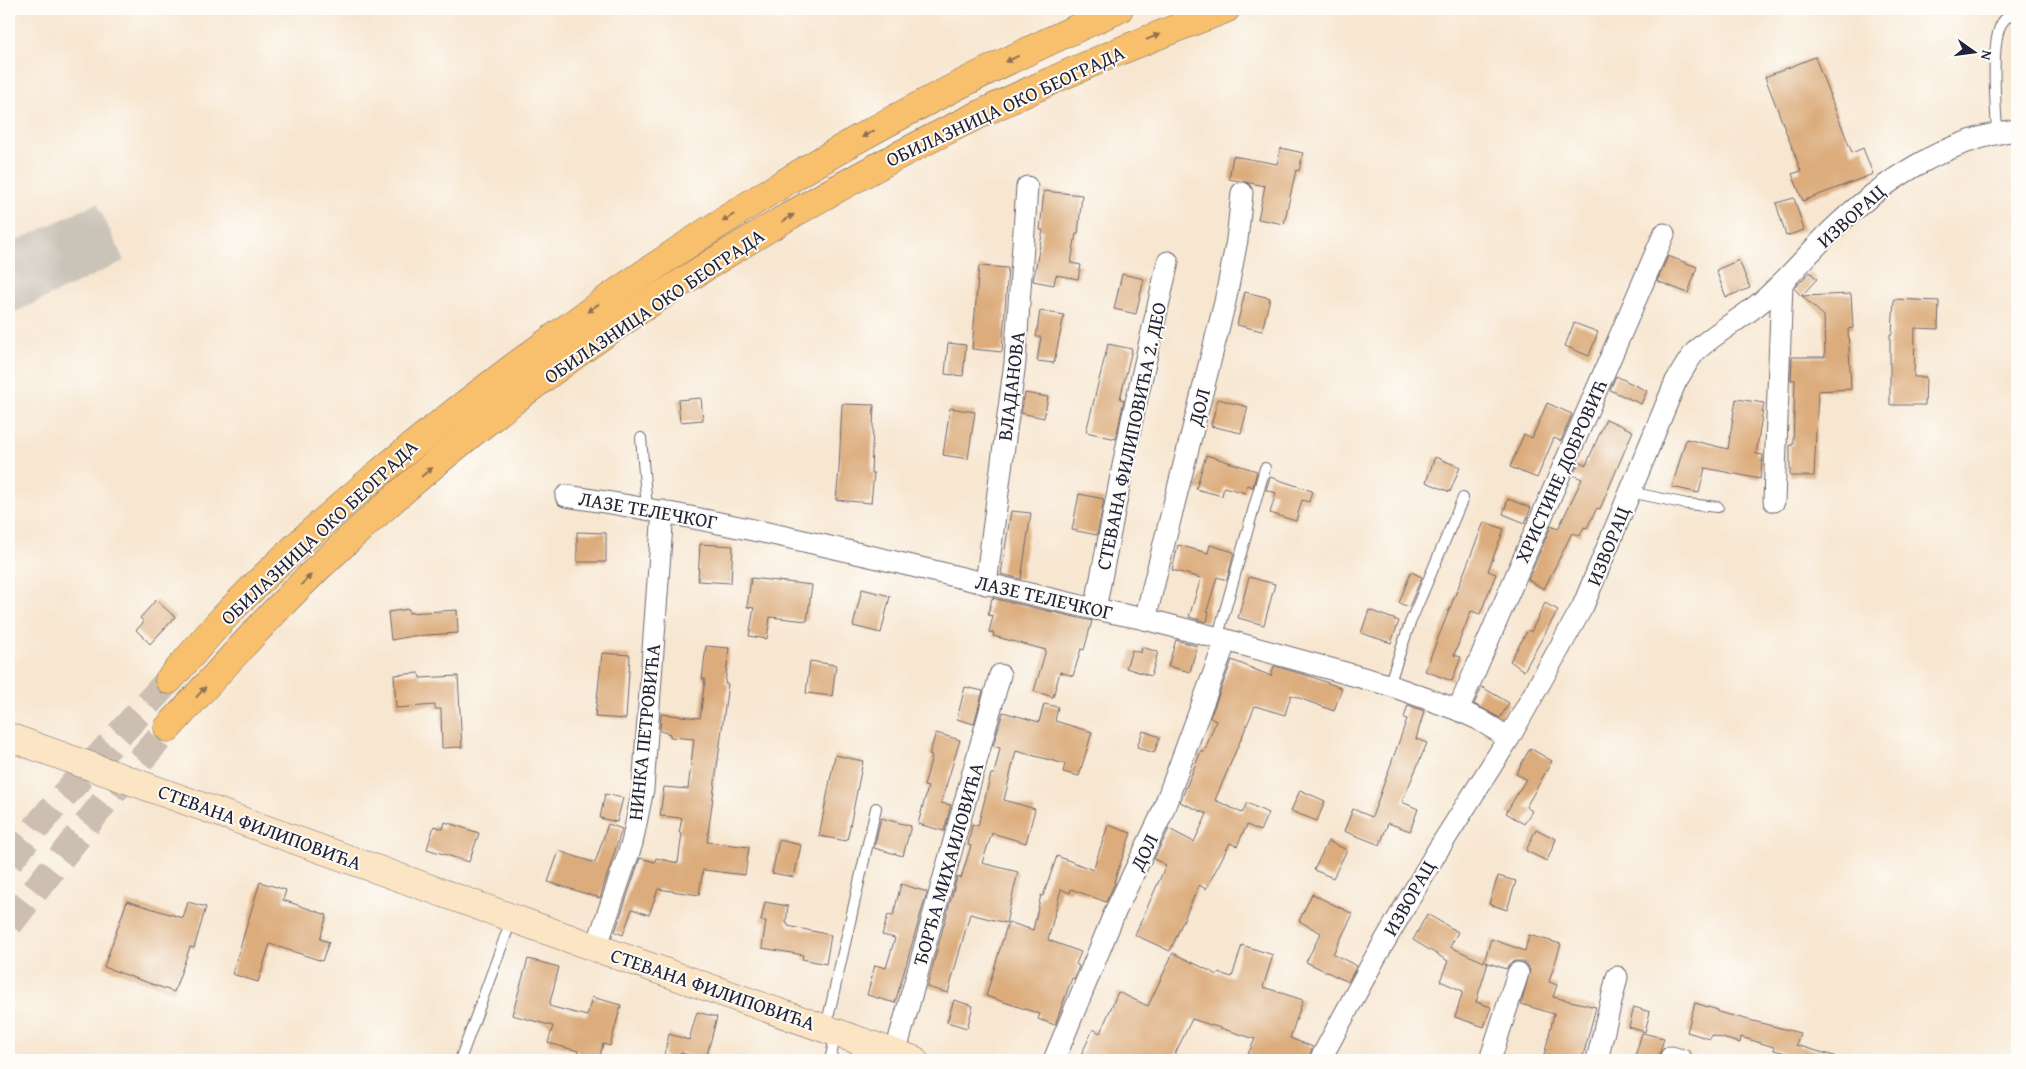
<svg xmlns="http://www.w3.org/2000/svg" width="2026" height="1069" viewBox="0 0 2026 1069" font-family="'Gentium Book Plus',serif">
	<rect width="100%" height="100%" fill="#fdfcf7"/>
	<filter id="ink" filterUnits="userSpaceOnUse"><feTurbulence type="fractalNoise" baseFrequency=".02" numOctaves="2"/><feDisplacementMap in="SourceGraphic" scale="10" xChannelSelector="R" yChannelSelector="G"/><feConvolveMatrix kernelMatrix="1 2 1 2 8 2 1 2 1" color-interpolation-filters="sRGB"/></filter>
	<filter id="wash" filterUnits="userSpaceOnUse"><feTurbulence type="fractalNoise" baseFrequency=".0096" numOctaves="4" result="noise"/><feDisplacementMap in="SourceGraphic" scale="20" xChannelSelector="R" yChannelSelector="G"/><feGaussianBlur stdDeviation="1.12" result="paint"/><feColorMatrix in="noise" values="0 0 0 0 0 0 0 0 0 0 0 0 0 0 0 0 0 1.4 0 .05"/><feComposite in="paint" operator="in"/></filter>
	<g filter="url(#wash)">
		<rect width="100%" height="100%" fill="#f7e6d0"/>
		<!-- industrial -->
		<path fill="#c9c3b8" d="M97,203L124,261L9,315V244Z"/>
		<g id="blocks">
			<!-- building -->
			<g fill="#dcac7b">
				<path d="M1815,57L1852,153L1863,148L1873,174L1803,201L1792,174L1801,171L1765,77Z"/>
				<path d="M1281,148L1303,153L1299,171L1296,170L1284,224L1258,219L1265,186L1229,179L1233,156L1277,164Z"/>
				<path d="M1044,191L1082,195L1078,234H1076L1071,263L1081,265L1078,279L1056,275L1054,285L1033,281L1043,230H1040Z"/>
				<path d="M1794,198L1804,230L1786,236L1776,203Z"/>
				<path d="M1668,256L1697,267L1688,293L1657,281Z"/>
				<path d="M1739,260L1750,288L1726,297L1716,270Z"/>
				<path d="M979,266L1008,268L1002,352L972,349Z"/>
				<path d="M1810,272L1817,279L1801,296L1794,288Z"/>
				<path d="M1122,274L1144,279L1136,314L1114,309Z"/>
				<path d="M1245,292L1270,298L1262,331L1237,325Z"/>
				<path d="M1851,294L1853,328L1848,329L1851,389L1818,391L1814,476H1790V445H1793L1795,380H1791L1792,357H1825L1824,316L1802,296Z"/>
				<path d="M1894,299L1939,301L1938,329L1915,328L1914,377H1926L1925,405H1890V334H1892Z"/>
				<path d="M1040,311L1064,315L1054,363L1037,361L1041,337H1036Z"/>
				<path d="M1574,323L1598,332L1589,356L1565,346Z"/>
				<path d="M948,343L966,345L963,376L945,374Z"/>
				<path d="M1108,344L1132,349L1120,399L1124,400L1116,439L1086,432Z"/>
				<path d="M1616,376L1647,391L1641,404L1610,390Z"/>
				<path d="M1025,393L1048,397L1044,418L1021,413Z"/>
				<path d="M701,398L703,420L680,422L678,400Z"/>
				<path d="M1218,399L1248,407L1241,433L1211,426Z"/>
				<path d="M1736,399L1764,403L1756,454L1763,455L1760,479L1705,468L1699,493L1672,487L1686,439L1728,449Z"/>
				<path d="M1547,403L1572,414L1561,441L1554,438L1537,478L1510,467L1524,434L1532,438Z"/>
				<path d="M842,404L874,405L871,473H874L871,503L836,500L839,470Z"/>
				<path d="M950,408L975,412L968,459L943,455Z"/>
				<path d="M1606,419L1633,431L1600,509L1597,508L1587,528L1584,527L1580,536L1572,533L1544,589L1528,580L1551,526L1558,529L1582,479L1573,475L1579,462L1586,465Z"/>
				<path d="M1206,455L1257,471L1253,487L1247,485L1245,493L1224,487L1222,496L1196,489Z"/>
				<path d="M1435,457L1460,467L1450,492L1426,482Z"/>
				<path d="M1270,477L1312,491L1309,502L1302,500L1296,521L1270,513L1276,493L1266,490Z"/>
				<path d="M1079,494L1104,499L1097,535L1072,530Z"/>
				<path d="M1508,499L1531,508L1525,523L1503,514Z"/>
				<path d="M1011,511L1031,513L1021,579L1001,574Z"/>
				<path d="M1484,522L1504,529L1488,571L1496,574L1480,614L1471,611L1454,655L1461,657L1452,681L1425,671Z"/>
				<path d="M577,532L606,533V562H577Z"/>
				<path d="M700,544L733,546L731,583L698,581Z"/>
				<path d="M1178,545L1208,553L1210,545L1234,552L1227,580L1217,577L1207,611L1209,612L1207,622L1189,617L1201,578L1172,570Z"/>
				<path d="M1411,572L1422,577L1409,607L1399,603Z"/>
				<path d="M1249,577L1275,584L1264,625L1238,618Z"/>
				<path d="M751,578L812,585L807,621L770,617L767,639L749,636L754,608L747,607Z"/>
				<path d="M862,589L890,596L881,633L853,626Z"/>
				<path d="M992,598L1092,621L1084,650L1081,649L1073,676L1060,672L1053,697L1034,691L1046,650L993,636L994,633L989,632L993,616L988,615Z"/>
				<path d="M156,600L175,617L150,644L136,630L144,622L140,618Z"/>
				<path d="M1545,603L1558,610L1524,671L1510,661L1528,630L1531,632Z"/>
				<path d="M409,609V613L457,610L458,633L412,636L391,640L388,612Z"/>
				<path d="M1369,610L1399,621L1391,643L1361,633Z"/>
				<path d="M1176,640L1197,646L1190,672L1168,666Z"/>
				<path d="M706,646L729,648L725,684H728L707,842L749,847L745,875L703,870L699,895L658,889L649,915L632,909L623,935L615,932L640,858L655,862L656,858L678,863L682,833H679L682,818L660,816L664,787L688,789L694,739L670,737V734L660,731L661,714L700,718L705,679H702Z"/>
				<path d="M1142,647L1158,652L1151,676L1126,668L1132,650L1141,653Z"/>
				<path d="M602,653L630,655L626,719L595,717Z"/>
				<path d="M1232,660L1271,676L1274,666L1309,676L1342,688L1334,711L1291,695L1285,715L1255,706L1215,800L1242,813L1247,803L1268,813L1260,831L1247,825L1237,846L1230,843L1206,889L1199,885L1170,951L1135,935L1166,865L1154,859L1169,829L1194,842L1207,814L1180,802L1201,751L1204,752L1216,721L1210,718Z"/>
				<path d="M810,661L836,665L832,696L806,693Z"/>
				<path d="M419,673L420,678L458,676L462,747L442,748L441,709H435V705L396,708L394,675Z"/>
				<path d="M965,687L983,691L974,724L957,719Z"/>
				<path d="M1482,687L1509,703L1500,718L1474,704Z"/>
				<path d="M1044,704L1058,707L1055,721L1092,732L1079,776L1063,772L1065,764L1016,751L1004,800L1035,809L1026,843L992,833L982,863L1018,872L1006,923L970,914L948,993L927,987L957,877L961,878L971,846L968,845L972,824L978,826L991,774H994L1000,748L993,746L1003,712L1039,722Z"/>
				<path d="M1408,705L1424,711L1416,739L1427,743L1402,802L1418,809L1410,831L1388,823L1380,845L1344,831L1353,809L1372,817L1407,719L1404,718Z"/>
				<path d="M1143,731L1160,737L1154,753L1137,747Z"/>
				<path d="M936,733L960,740L941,803L951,805L944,831L918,824L928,787L924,786L932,756L929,755Z"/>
				<path d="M1530,748L1552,761L1526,807L1532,811L1524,824L1506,813L1526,779L1516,774Z"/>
				<path d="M835,755L863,761L847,841L819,836Z"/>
				<path d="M1300,790L1325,801L1317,821L1291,811Z"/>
				<path d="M605,794L623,798L617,822L600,818Z"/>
				<path d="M881,818L911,826L903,856L874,848Z"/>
				<path d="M445,822L479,833L469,862L427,849L434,826L443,829Z"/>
				<path d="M608,824L622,829L600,898L548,882L559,851L595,863Z"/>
				<path d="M1108,825L1131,833L1114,882L1115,883L1106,902L1071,889L1070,893L1061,889L1048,940L1081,952L1076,964L1079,966L1074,979L1072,978L1055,1025L1038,1019L1040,1014L986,996L1008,922L1033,930L1041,895L1043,896L1057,856L1093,870Z"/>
				<path d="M1536,829L1556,839L1547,861L1526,851Z"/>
				<path d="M779,840L801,845L794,877L772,873Z"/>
				<path d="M1328,841L1347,850L1333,878L1314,870Z"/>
				<path d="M1498,876L1516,881L1507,910L1489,904Z"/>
				<path d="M260,882L286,890L283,900L327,915L320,939L329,942L322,961L270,944L258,982L232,974Z"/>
				<path d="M901,884L927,892L895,1003L867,995L875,965L886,968L895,938L882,935L888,915L893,916Z"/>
				<path d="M1312,894L1353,914L1333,954L1357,966L1348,982L1306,962L1321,933L1299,921Z"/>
				<path d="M127,901L183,918L188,902L206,907L194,948L190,947L174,992L104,967Z"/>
				<path d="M765,902L788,906L786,923L788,924V926L831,935L826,964L802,959L803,955L762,948L766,921H761Z"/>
				<path d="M1427,914L1458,932L1450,947L1484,962L1491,939L1525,951L1529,935L1561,944L1549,982L1557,985L1553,997L1596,1007L1582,1060H1543L1554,1014L1521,1004L1530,971L1528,965L1522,961H1515L1509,964L1506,969L1486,962L1488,963L1476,1002L1491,1007L1484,1027L1455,1017L1463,991L1440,981L1448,961L1413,940Z"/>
				<path d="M1242,945L1273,955L1263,987L1303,1000L1290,1038L1313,1047L1308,1060H1245L1255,1039L1192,1019L1172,1060H1079L1093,1029L1100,1033L1118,992L1148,1006L1173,953L1218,975L1219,973L1232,977Z"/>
				<path d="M528,959L559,967L549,1006L587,1016L592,997L621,1005L610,1046L603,1044L599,1060H575L578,1051L548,1043L553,1026L512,1015Z"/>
				<path d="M954,1000L973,1006L967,1028L947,1022Z"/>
				<path d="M1695,1003L1718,1010V1012L1800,1033L1796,1045L1834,1056L1833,1060H1787L1789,1054L1774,1050V1047L1741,1037L1740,1043L1711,1035L1710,1039L1687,1032Z"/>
				<path d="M1634,1007L1650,1012L1645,1032L1629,1027Z"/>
				<path d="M697,1012L717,1017L706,1059L681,1053L679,1060L664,1056L669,1034L689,1040Z"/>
				<path d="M1642,1033L1664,1038L1658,1060H1634Z"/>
			</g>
		</g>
	</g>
	<g filter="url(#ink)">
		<use href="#blocks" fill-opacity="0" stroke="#6d676f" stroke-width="1"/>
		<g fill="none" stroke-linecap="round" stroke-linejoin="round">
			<!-- highway-tunnel -->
			<g stroke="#ccbfb2" stroke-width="28" stroke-dasharray="28 14" stroke-linecap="butt">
				<path d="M9,861L54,806L169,680"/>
				<path d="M9,924L106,800L168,728"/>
			</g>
			<!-- lane casing -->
			<g stroke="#6d676f" stroke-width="12">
				<g id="lane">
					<path d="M1997,132C1996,109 1990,41 2002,23C2005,18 2012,13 2017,10"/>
					<path d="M641,438L647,508"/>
					<path d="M1630,492L1687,504L1718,507"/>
					<path d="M1217,639L1265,468"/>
					<path d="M1389,685L1410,623L1463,498"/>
					<path d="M826,1027L876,808"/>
					<path d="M460,1060L512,918"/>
					<path d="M830,1060L836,1034"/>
				</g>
			</g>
			<!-- street casing -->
			<g stroke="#6d676f" stroke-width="23">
				<g id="street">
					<path d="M566,496C745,522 919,569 1095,609L1145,619L1226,640L1389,685L1458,710L1478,719L1509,738"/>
					<path d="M1774,501L1782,283"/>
					<path d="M986,584L1015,362L1027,187"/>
					<path d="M1095,609L1132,420L1168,262"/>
					<path d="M1145,619L1225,302L1237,240L1242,193"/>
					<path d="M1458,710L1664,234"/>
					<path d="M596,948L632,843L643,789L663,511"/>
					<path d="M895,1054L1000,675"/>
					<path d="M1671,1057L1682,1060"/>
					<path d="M1054,1060L1115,912L1161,816L1226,640"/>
					<path d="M1320,1060L1375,958L1436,853L1509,738L1583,606L1676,381C1683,371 1689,357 1698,349C1719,330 1746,316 1767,297C1790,276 1809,253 1831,231C1881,182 1946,139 2017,130"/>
					<path d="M1490,1060L1518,973"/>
					<path d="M1597,1060L1617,977"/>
				</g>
			</g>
			<!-- secondary casing -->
			<g stroke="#6d676f" stroke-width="29">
				<path id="secondary" d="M9,737L537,927L914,1060"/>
			</g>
			<!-- highway casing -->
			<g stroke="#6d676f" stroke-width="29">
				<g id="highway">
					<path d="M169,680C190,657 210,632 231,610C320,518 420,437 522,361C629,281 740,207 856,140C941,92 1030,49 1119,9"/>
					<path d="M168,728C217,674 266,618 319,567C575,323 896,132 1226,9"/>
				</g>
			</g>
			<!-- lane -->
			<use href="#lane" stroke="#fff" stroke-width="10"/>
			<!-- street -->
			<use href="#street" stroke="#fff" stroke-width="21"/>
			<!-- secondary -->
			<use href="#secondary" stroke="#fce5c4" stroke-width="28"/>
			<!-- highway -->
			<use href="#highway" stroke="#f8bf6c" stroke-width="28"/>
		</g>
		<!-- one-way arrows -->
		<defs><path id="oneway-solid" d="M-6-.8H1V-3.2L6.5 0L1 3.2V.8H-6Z" transform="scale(1.25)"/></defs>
		<g fill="#8d7054">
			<use href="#oneway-solid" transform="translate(1153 37) rotate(-22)"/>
			<use href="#oneway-solid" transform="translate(1012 59) rotate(154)"/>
			<use href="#oneway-solid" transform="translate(868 134) rotate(151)"/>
			<use href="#oneway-solid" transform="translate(728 218) rotate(148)"/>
			<use href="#oneway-solid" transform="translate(788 218) rotate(-31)"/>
			<use href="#oneway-solid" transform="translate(593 308) rotate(144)"/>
			<use href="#oneway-solid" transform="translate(427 472) rotate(-39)"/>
			<use href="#oneway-solid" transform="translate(306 580) rotate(-44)"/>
			<use href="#oneway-solid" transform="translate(201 692) rotate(-48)"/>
		</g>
	</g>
	<g text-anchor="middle" stroke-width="4" stroke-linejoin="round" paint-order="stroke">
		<!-- street labels -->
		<g font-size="20" fill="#22223b" stroke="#fdfcf7">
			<text transform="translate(1005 106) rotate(-25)" y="7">ОБИЛАЗНИЦА ОКО БЕОГРАДА</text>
			<text transform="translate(1851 216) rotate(-42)" y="7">ИЗВОРАЦ</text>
			<text transform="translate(654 306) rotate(-34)" y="7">ОБИЛАЗНИЦА ОКО БЕОГРАДА</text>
			<text transform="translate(1011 386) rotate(-83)" y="7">ВЛАДАНОВА</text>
			<text transform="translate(1199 407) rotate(-76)" y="7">ДОЛ</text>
			<text transform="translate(1131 436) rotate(-78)" y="7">СТЕВАНА ФИЛИПОВИЋА 2. ДЕО</text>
			<text transform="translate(1561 471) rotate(-66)" y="7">ХРИСТИНЕ ДОБРОВИЋ</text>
			<text transform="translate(648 510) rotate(10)" y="7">ЛАЗЕ ТЕЛЕЧКОГ</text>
			<text transform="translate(319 532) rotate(-43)" y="7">ОБИЛАЗНИЦА ОКО БЕОГРАДА</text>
			<text transform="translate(1608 546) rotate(-68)" y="7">ИЗВОРАЦ</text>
			<text transform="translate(1044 597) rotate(13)" y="7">ЛАЗЕ ТЕЛЕЧКОГ</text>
			<text transform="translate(644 732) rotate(-84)" y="7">НИНКА ПЕТРОВИЋА</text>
			<text transform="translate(260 827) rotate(20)" y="7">СТЕВАНА ФИЛИПОВИЋА</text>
			<text transform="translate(1144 852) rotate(-64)" y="7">ДОЛ</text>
			<text transform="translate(948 864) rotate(-74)" y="7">ЂОРЂА МИХАИЛОВИЋА</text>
			<text transform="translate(1409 898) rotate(-60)" y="7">ИЗВОРАЦ</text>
			<text transform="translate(713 989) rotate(19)" y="7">СТЕВАНА ФИЛИПОВИЋА</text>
		</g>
	</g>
	<!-- margin -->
	<rect width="2026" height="1069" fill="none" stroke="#fdfcf7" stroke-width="30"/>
	<!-- north arrow -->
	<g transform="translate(1974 52) rotate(104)" stroke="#fdfcf7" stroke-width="4" paint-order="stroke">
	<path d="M0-4L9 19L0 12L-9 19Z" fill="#22223b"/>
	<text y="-8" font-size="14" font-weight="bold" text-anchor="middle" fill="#22223b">N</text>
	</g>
</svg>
